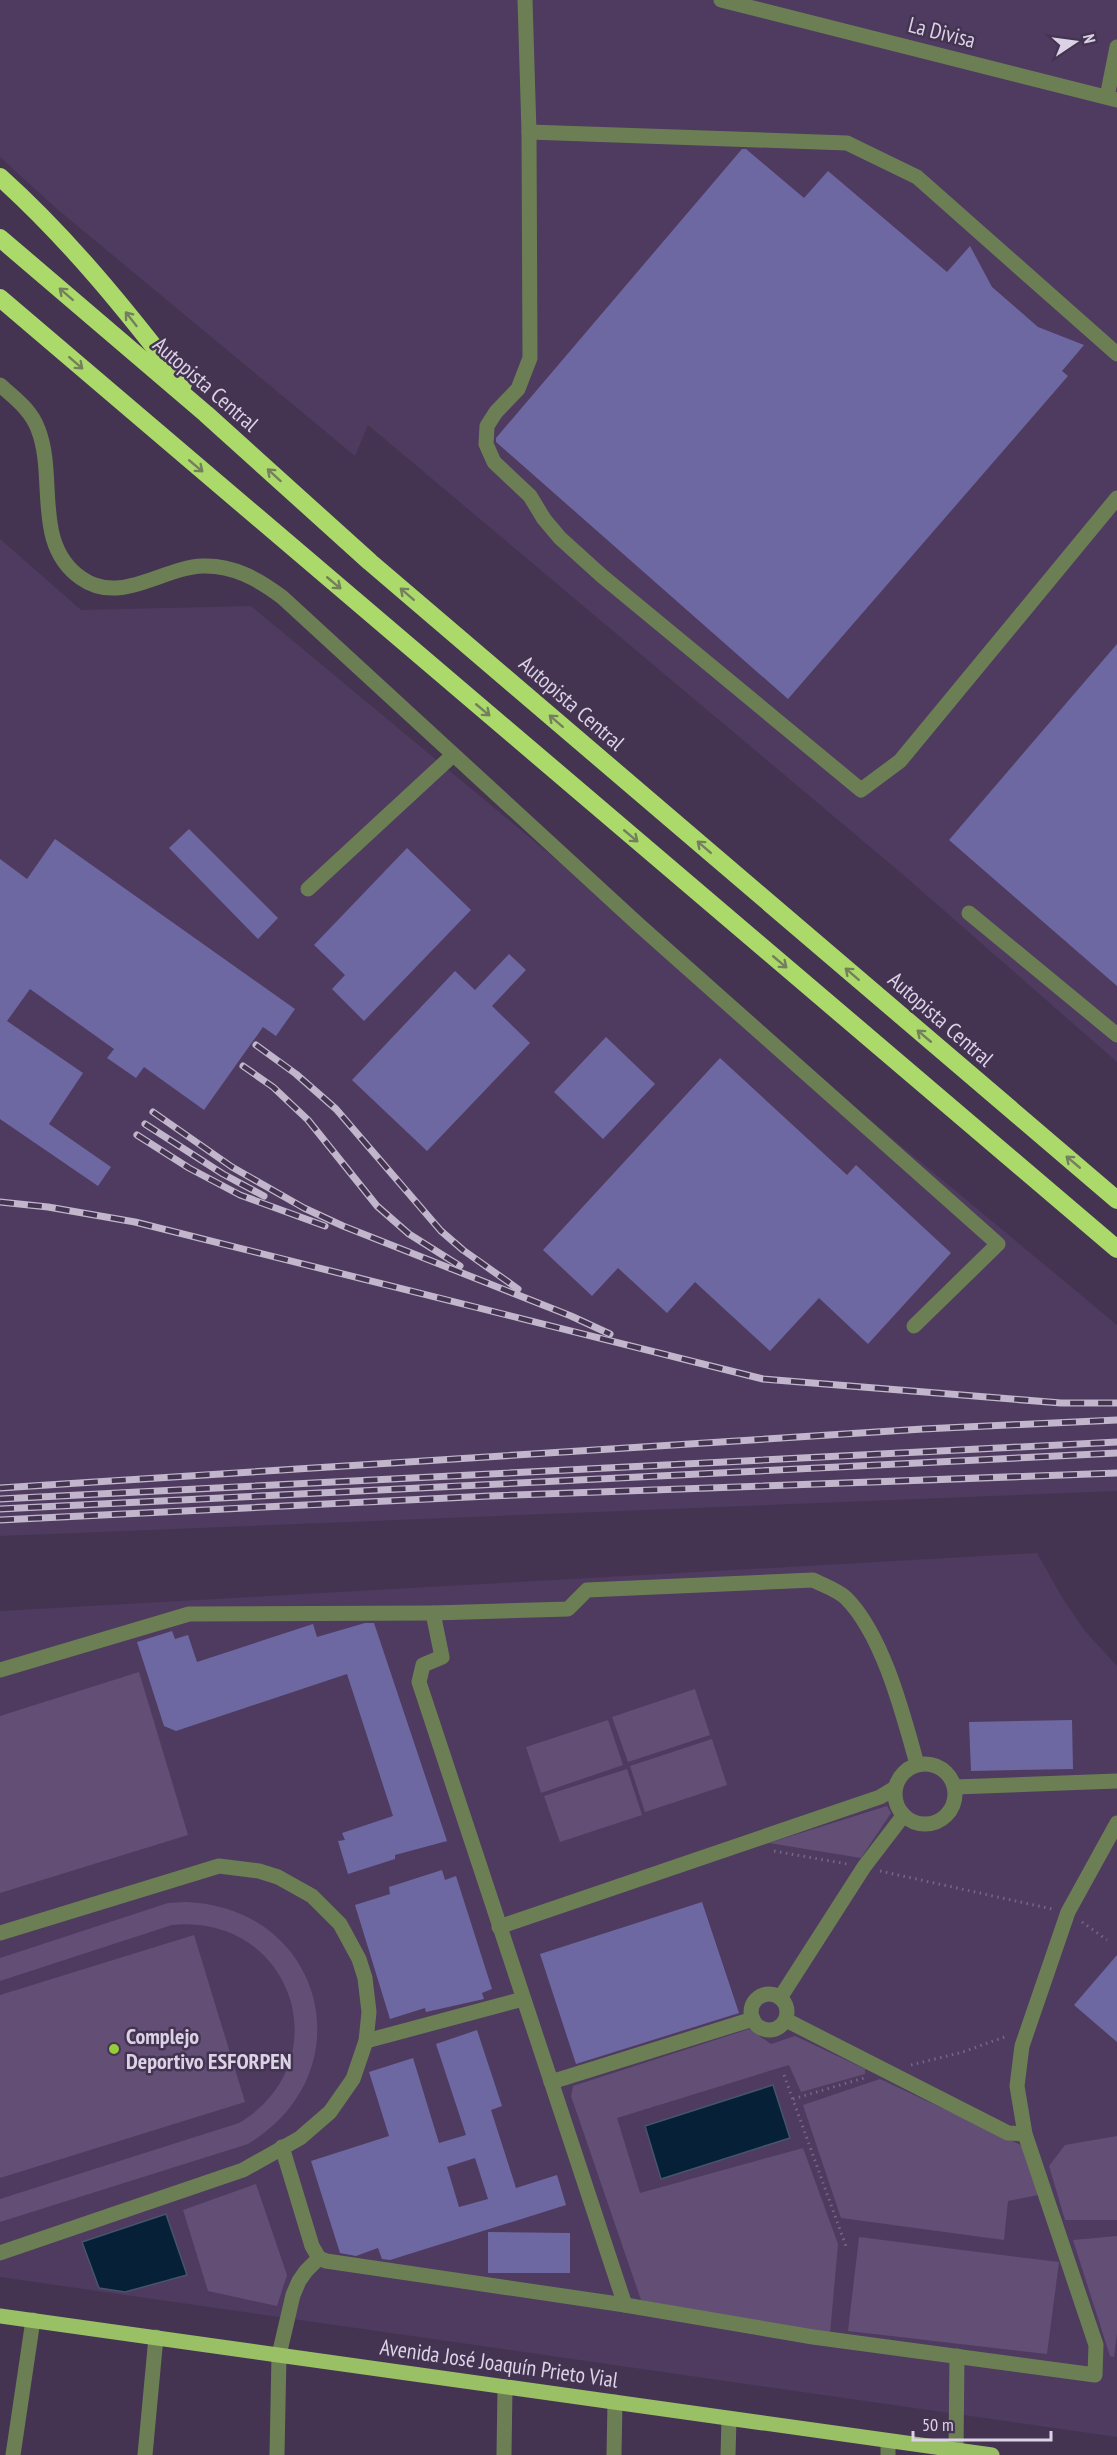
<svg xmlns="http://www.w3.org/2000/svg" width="1117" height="2455" viewBox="0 0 1117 2455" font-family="'PT Sans Narrow',sans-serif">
	<rect width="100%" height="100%" fill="#443452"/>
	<!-- built -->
	<g fill="#4e3b5f">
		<path d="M0,0H1117V1062L900,872L368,425L355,456L57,209L0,157Z"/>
		<path d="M0,539L81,610L251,606L1117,1325V1491L0,1536Z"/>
		<path d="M1037,1553L1063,1599L1085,1631L1117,1666V2437L0,2277V1611Z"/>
	</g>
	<!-- green -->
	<g fill="#634f76">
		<path d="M139,1672L188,1835L0,1893V1716Z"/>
		<path d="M695,1689L710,1735L628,1762L612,1717Z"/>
		<path d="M608,1720L623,1765L541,1793L526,1747Z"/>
		<path d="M712,1739L727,1785L645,1812L630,1766Z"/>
		<path d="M627,1769L642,1815L560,1842L544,1796Z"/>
		<path d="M887,1806L891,1813L861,1858L769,1843Z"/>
		<path d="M186,1902C324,1907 367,2072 248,2144L0,2222V2199L239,2123C342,2061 292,1913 172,1925L0,1981V1958L168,1903Z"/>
		<path d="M194,1935L245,2102L0,2178V1995Z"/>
		<path d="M749,2029L771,2044L795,2036L865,2069V2074L801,2092L789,2065L617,2118L640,2193L803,2148L838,2244L830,2334L641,2300L571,2096L573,2086Z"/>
		<path d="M880,2079L1023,2146L1038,2195L1008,2201L1004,2240L841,2218L803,2105Z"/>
		<path d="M1117,2136V2220H1065L1049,2166L1065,2145Z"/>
		<path d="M256,2184L287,2275L277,2306L208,2291L183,2210Z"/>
		<path d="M1117,2236V2333L1114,2357L1110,2356L1073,2240Z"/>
		<path d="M859,2237L1059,2262L1047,2354L848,2331Z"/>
	</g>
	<!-- water -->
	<g fill="#062037" stroke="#46556b" stroke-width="1.5">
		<path d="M773,2085L790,2138L661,2179L645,2126Z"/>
		<path d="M166,2214L187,2275L125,2292L99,2288L82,2242Z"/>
	</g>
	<!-- building -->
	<g fill="#6e68a2" fill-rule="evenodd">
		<path d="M742,149H746L804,198L828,171L947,272L970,246L992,287L1038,327L1084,345L1062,371L1068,376L788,699L496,442V438Z"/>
		<path d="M1117,644V986L949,840Z"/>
		<path d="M189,829L278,918L258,939L169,848Z"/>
		<path d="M55,839L295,1009L276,1036L263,1027L204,1110L144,1067L136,1078L107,1058L114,1049L30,989L7,1021L83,1073L49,1124L111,1167L98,1186L0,1119V859L27,879Z"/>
		<path d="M407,848L471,910L364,1021L332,989L345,975L314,945Z"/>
		<path d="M509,954L526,970L492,1006L530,1043L427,1151L352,1080L455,971L475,990Z"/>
		<path d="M606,1037L655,1084L603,1139L554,1092Z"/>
		<path d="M720,1058L847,1175L856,1165L951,1253L868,1344L819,1298L770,1351L695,1282L667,1313L618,1268L592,1296L543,1250Z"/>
		<path d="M365,1623H374L447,1841L395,1855V1859L348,1874L338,1841L345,1840L342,1833L393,1816L347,1674L176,1731L164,1726L137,1642L172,1631L175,1639L188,1635L197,1662L313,1624L317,1637Z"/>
		<path d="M1072,1720L1073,1769L971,1771L969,1722Z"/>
		<path d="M442,1870L445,1880L456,1876L492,1989L482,1993L484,1999L426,2012L425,2008L390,2019L355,1905L390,1894L389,1887Z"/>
		<path d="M702,1902L739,2013L576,2064L540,1954Z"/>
		<path d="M1117,1955V2042L1074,2005Z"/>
		<path d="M477,2030L502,2106L491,2110L516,2188L557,2175L566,2205L390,2260L382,2259L378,2248L356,2256L340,2253L311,2161L389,2136L369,2072L413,2058L439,2143L466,2135L436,2044ZM475,2158L488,2199L459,2207L447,2167Z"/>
		<path d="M488,2232L570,2233V2273H488Z"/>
	</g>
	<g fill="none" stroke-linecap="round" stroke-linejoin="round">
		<!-- path -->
		<g stroke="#756882" stroke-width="3" stroke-dasharray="1.5 4.5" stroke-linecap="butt">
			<path d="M774,1851L847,1864"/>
			<path d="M880,1871L1052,1909"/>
			<path d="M1082,1922L1107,1940"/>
			<path d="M911,2065L963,2052L1007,2036"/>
			<path d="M784,2075L847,2249"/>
			<path d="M793,2099L864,2078"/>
		</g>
		<!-- minor -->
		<g stroke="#6c7f54" stroke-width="15">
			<path d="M525,0L529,132L530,358L518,389L496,412L487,426L486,444L494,462L530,496L544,519L560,538L602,576L861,790L900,761L1117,498"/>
			<path d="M721,0L1117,100"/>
			<path d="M1107,97L1117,47"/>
			<path d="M529,132L847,143L917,177L1117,354"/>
			<path d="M0,385C15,398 31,410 38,429C57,477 32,544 81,578C120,606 163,567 203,566C233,565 258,579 282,597L639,925L998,1244L914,1326"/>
			<path d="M308,889L453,755"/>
			<path d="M969,913L1117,1035"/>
			<path d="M0,1670L189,1614L433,1613"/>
			<circle cx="925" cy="1794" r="30"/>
			<path d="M955,1787L1117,1781"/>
			<path d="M499,1927L880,1797L895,1788"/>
			<path d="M0,1933L219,1866L259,1871L278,1877L312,1896L340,1924L359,1959L365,1978L369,2012L366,2041L353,2079L330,2112L300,2138L243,2170L0,2253"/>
			<circle cx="769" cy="2012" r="18"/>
			<path d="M780,1998L864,1867L903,1816"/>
			<path d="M786,2020L1008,2133L1025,2134"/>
			<path d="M366,2041L523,1999"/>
			<path d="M551,2082L753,2019"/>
			<path d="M282,2147L312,2246L319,2258L326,2261L625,2305L813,2337L1095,2375L1096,2345L1025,2134L1017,2086L1022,2046L1068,1912L1117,1823"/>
			<path d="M625,2305L419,1682L423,1665L442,1657L433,1613L568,1609L587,1590L813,1580C823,1585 838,1590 846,1598C883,1635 903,1714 917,1764"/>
			<path d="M956,2450L957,2356"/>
			<path d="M13,2455L33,2320"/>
			<path d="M145,2455L156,2337"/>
			<path d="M277,2455L279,2355L293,2295L299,2281L306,2271L319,2258"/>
			<path d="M504,2455L505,2387"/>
			<path d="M614,2455L615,2402"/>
			<path d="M728,2455L729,2419"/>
			<path d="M888,2455V2441"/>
		</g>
		<!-- major -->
		<path stroke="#9ac065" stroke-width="15" d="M0,2316L992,2455"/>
		<!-- highway -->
		<g stroke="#acda6a" stroke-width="18">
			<path d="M0,177C69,239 127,311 183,384"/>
			<path d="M0,238L206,414L370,562L1117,1200"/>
			<path d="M0,298L1117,1249"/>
		</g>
		<!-- rail casing -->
		<g stroke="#c1b6cb" stroke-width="7">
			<g id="rail">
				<path d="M256,1045L296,1074L336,1109L441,1231L463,1250L518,1289"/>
				<path d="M243,1066L273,1087L308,1120L377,1206L409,1234L460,1266"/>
				<path d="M153,1112L232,1167L304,1208L343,1226L571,1316L610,1334"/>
				<path d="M145,1124L223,1174L264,1196"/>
				<path d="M137,1135L189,1168L240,1195L325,1226"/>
				<path d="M0,1202L48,1207L135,1222L763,1379L1061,1403H1117"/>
				<path d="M0,1488L923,1429L1117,1420"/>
				<path d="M0,1499L1117,1442"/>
				<path d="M0,1509L1117,1453"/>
				<path d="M0,1520L489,1496L1117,1473"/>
			</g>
		</g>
		<!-- rail -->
		<use href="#rail" stroke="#443452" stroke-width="4.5" stroke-dasharray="14" stroke-linecap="butt"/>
	</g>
	<!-- one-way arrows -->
	<defs><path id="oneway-shaft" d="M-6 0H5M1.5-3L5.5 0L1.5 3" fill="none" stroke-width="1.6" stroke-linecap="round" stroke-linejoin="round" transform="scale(1.5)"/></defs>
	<g stroke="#737f5d">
		<use href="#oneway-shaft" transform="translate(66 294) rotate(-139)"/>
		<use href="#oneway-shaft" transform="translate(131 319) rotate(-128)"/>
		<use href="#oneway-shaft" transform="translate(76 363) rotate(41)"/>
		<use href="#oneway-shaft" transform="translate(196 466) rotate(40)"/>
		<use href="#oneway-shaft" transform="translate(274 475) rotate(-138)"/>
		<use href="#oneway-shaft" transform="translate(334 583) rotate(40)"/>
		<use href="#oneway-shaft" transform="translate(407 594) rotate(-139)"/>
		<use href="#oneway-shaft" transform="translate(483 710) rotate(40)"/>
		<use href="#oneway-shaft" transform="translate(556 721) rotate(-139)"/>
		<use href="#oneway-shaft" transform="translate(631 836) rotate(40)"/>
		<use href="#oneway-shaft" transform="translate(704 847) rotate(-139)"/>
		<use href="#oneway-shaft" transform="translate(780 962) rotate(40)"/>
		<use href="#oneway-shaft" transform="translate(852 974) rotate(-139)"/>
		<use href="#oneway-shaft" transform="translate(924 1036) rotate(-140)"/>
		<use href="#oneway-shaft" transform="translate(1073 1162) rotate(-140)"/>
	</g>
	<!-- markers -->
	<circle fill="#96cc39" stroke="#443452" stroke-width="2" cx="114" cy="2049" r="6"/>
	<g text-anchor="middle" stroke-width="5" stroke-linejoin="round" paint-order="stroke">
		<!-- street labels -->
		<g font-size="22" fill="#dbd2e5" stroke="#443452">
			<text transform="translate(942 32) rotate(14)" y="8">La Divisa</text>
			<text transform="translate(206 384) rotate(41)" y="8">Autopista Central</text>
			<text transform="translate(572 703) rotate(41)" y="8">Autopista Central</text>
			<text transform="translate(941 1019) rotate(41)" y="8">Autopista Central</text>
			<text transform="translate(499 2363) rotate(8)" y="8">Avenida José Joaquín Prieto Vial</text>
		</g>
		<!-- poi labels -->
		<g font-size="22" font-weight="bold" fill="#dbd2e5" stroke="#443452" text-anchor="start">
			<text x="126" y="2044">Complejo<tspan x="126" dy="25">Deportivo ESFORPEN</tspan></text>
		</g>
	</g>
	<!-- north arrow -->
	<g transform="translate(1075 42) rotate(77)" stroke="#443452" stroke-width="4.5" paint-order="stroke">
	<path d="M0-4.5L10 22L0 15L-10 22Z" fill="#dbd2e5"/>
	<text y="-9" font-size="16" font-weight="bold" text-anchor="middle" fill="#dbd2e5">N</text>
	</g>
	<!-- scale -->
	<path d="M913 2431v9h138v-9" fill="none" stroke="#dbd2e5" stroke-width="3"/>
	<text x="922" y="2431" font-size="18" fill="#dbd2e5" stroke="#443452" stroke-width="4.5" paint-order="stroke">50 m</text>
</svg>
